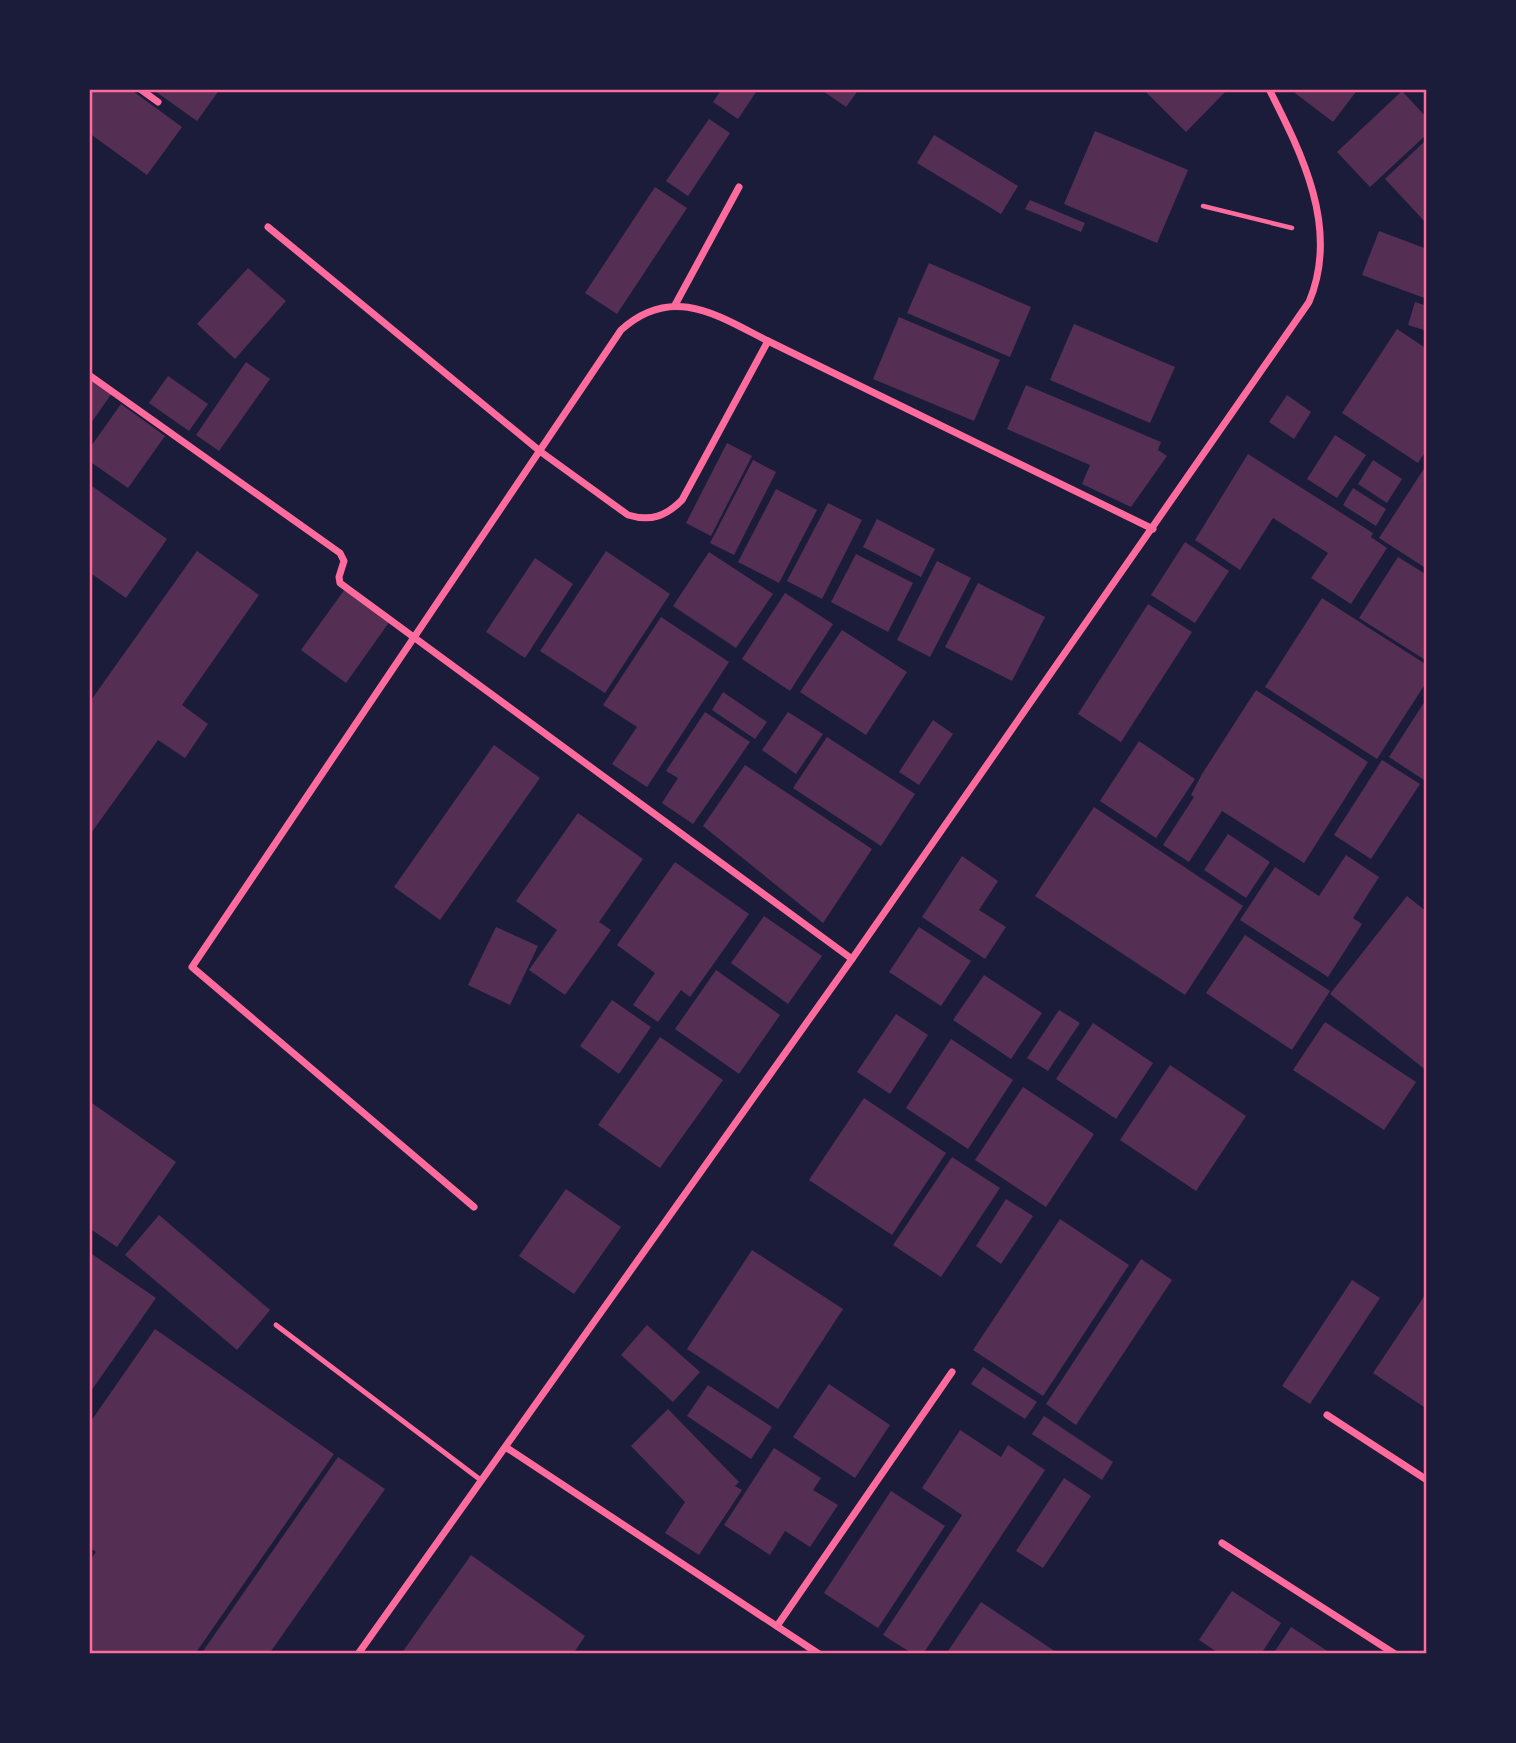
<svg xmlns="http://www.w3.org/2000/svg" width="1516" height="1743" viewBox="0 0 1516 1743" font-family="Georgia,serif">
	<rect width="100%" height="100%" fill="#1b1b3a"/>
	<!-- building -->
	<g fill="#542f53">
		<path d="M89,89H130L182,127L147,175L89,133Z"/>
		<path d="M152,89H220L197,121Z"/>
		<path d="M722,89H758L738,119L713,102Z"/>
		<path d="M820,89H859L846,107Z"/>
		<path d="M1143,89H1228L1186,132Z"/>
		<path d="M1298,89H1358L1333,122L1295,93Z"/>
		<path d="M1402,91L1427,118V134L1370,187L1337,152Z"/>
		<path d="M709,119L730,133L688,196L666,181Z"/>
		<path d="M1095,131L1188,170L1157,243L1064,204Z"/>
		<path d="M934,135L1018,186L1001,214L917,163Z"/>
		<path d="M1427,139V224L1385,179Z"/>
		<path d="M655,187L687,208L617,314L585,293Z"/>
		<path d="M1030,200L1085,223L1081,232L1025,209Z"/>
		<path d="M1379,231L1427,249V299L1362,275Z"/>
		<path d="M929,263L1031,307L1010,357L907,313Z"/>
		<path d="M248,268L286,301L235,359L197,324Z"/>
		<path d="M1415,302L1427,306V331L1408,325Z"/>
		<path d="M899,317L1000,360L974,421L873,379Z"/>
		<path d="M1074,324L1175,367L1150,423L1050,380Z"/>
		<path d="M1397,329L1427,349V449L1418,463L1342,413Z"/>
		<path d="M246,362L270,379L219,451L196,435Z"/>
		<path d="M168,376L208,404L189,431L149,403Z"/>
		<path d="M89,377L112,393L89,426Z"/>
		<path d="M1026,385L1161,442L1158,450L1167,456L1131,507L1082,484L1090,465L1007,429Z"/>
		<path d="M1287,395L1311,412L1294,439L1269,422Z"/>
		<path d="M121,404L165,436L128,488L89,461V449Z"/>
		<path d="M1335,435L1366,455L1337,498L1307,479Z"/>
		<path d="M727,443L752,456L711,536L686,523Z"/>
		<path d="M1248,454L1373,533L1371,537L1387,548L1351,604L1311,578L1328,553L1273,518L1240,570L1195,540Z"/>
		<path d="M753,460L776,472L734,555L710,543Z"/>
		<path d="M1373,460L1402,479L1387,503L1358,484Z"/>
		<path d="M1427,464V562L1424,567L1379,538Z"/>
		<path d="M89,484L167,539L126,598L89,572Z"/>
		<path d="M1353,488L1386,509L1376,526L1343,505Z"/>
		<path d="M776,489L817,510L779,583L738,562Z"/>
		<path d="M828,503L862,520L822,599L787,581Z"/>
		<path d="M877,519L935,549L921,577L863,547Z"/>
		<path d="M1185,542L1229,571L1195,623L1151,595Z"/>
		<path d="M197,551L259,595L182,705L208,724L185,758L158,740L89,836V703Z"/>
		<path d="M606,551L670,594L605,693L540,651Z"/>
		<path d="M709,552L773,594L736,648L673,606Z"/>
		<path d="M856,554L913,583L888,632L831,602Z"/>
		<path d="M1398,557L1427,575V661L1359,618Z"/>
		<path d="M535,558L573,584L525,658L486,632Z"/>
		<path d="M937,561L971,578L930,657L897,640Z"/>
		<path d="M978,583L1045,617L1012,681L945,647Z"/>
		<path d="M345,589L390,621L346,683L301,650Z"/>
		<path d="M785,593L833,624L790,691L742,659Z"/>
		<path d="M1322,598L1427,665V681L1377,759L1265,687Z"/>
		<path d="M1148,604L1192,632L1121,742L1078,714Z"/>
		<path d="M661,617L729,662L647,787L612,764L637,727L603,705Z"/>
		<path d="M842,630L907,672L866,735L800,692Z"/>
		<path d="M1256,690L1368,762L1304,863L1222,811L1189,862L1163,845L1194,797L1191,795L1202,774Z"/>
		<path d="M723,692L767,722L755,739L712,710Z"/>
		<path d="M1427,698V782L1389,757Z"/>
		<path d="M705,712L750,742L693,824L662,803L678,778L666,771Z"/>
		<path d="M788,712L823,734L796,774L762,750Z"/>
		<path d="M933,720L953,734L919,785L899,772Z"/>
		<path d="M827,737L915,794L881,846L793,788Z"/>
		<path d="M1139,741L1195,779L1156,838L1100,801Z"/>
		<path d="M494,745L540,778L440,920L394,887Z"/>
		<path d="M1382,760L1420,784L1371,859L1334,835Z"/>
		<path d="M745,765L872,849L823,923L703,826Z"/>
		<path d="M1094,807L1243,906L1185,995L1035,896Z"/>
		<path d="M578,813L643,859L599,922L611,930L565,995L529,970L557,930L516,901Z"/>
		<path d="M1228,834L1270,862L1246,898L1204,870Z"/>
		<path d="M1346,855L1379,877L1353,918L1362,924L1328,977L1240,920L1275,867L1319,896Z"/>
		<path d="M962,856L998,881L979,910L1006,927L985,959L922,917Z"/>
		<path d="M675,862L749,914L690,997L681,990L658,1022L633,1005L655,973L617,945Z"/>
		<path d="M1407,896L1427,912V1071L1330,994Z"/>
		<path d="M764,916L822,956L788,1004L731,963Z"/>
		<path d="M496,927L538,946L510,1005L468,985Z"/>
		<path d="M919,927L971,961L941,1006L889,972Z"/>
		<path d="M1245,935L1330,991L1292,1050L1206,993Z"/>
		<path d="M716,970L780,1015L739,1074L675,1029Z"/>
		<path d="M984,975L1042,1013L1011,1059L953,1020Z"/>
		<path d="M612,1000L651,1027L619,1074L580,1046Z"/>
		<path d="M1059,1010L1080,1023L1048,1071L1027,1058Z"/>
		<path d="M896,1014L928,1035L890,1094L857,1072Z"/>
		<path d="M1325,1022L1416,1082L1384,1130L1293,1070Z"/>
		<path d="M1093,1023L1153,1063L1116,1119L1056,1079Z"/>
		<path d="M660,1037L723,1080L660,1168L598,1125Z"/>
		<path d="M951,1039L1013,1080L968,1149L906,1108Z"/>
		<path d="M1170,1065L1246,1116L1196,1191L1120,1140Z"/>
		<path d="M1023,1087L1094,1134L1046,1207L975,1160Z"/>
		<path d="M864,1098L946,1153L892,1235L809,1180Z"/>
		<path d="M89,1101L176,1162L117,1247L89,1228Z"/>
		<path d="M952,1157L1000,1188L941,1277L893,1245Z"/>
		<path d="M566,1189L621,1227L574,1294L519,1256Z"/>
		<path d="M1006,1199L1033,1216L1001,1264L976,1246Z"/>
		<path d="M159,1215L270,1310L237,1350L125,1255Z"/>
		<path d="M1060,1219L1129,1265L1043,1396L973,1350Z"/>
		<path d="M752,1250L843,1309L778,1409L687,1349Z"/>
		<path d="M89,1252L156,1298L89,1394Z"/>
		<path d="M1141,1259L1172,1280L1076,1425L1046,1404Z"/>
		<path d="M1352,1280L1380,1298L1310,1404L1282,1386Z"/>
		<path d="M1427,1292V1409L1373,1373Z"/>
		<path d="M647,1325L700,1372L673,1402L621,1355Z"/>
		<path d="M155,1329L334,1454L195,1654H89V1562L96,1552L89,1547V1424Z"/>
		<path d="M983,1367L1037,1402L1025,1419L971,1384Z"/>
		<path d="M829,1384L890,1425L855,1478L793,1437Z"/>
		<path d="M708,1385L772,1427L751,1459L687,1416Z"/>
		<path d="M668,1409L739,1482L735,1486L742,1490L699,1555L665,1533L685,1502L631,1446Z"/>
		<path d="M1044,1416L1113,1462L1102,1480L1032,1434Z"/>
		<path d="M960,1430L1001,1457L1008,1445L1045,1470L923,1654H913L883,1635L962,1515L922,1488Z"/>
		<path d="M774,1448L821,1478L813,1490L838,1505L810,1547L785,1531L770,1555L724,1525Z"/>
		<path d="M338,1457L385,1489L269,1654H201Z"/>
		<path d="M1064,1478L1091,1496L1043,1568L1016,1551Z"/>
		<path d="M891,1491L945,1526L878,1628L824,1593Z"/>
		<path d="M471,1555L585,1636L573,1654H401Z"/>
		<path d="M1232,1591L1281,1623L1261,1654H1220L1199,1640Z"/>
		<path d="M981,1602L1059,1654H946Z"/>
		<path d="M1291,1627L1332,1654H1273Z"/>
	</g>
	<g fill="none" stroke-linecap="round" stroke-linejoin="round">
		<!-- path -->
		<path stroke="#ff6b9d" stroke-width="4.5" d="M1203,206L1292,228"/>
		<!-- service -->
		<path stroke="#ff6b9d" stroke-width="5" d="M276,1325L482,1481"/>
		<!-- minor -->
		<g stroke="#ff6b9d" stroke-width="7">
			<path d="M140,89L158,102"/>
			<path d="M268,227L541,452L628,515C651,522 666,516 682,500L768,341L1153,529"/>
			<path d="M675,305L739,187"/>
			<path d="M89,375L340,553L344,561L339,577L340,583L852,959"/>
			<path d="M474,1207L192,967L621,330C672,284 717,315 768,341"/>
			<path d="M1327,1415L1427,1480"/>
			<path d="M507,1448L819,1654"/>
			<path d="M1222,1543L1395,1654"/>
			<path d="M777,1626L952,1372"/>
			<path d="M358,1654L852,959L1309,302C1340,229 1302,154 1269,89"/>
		</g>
	</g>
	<!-- border -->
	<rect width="1516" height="1743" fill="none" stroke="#1b1b3a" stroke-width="182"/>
	<rect x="91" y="91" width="1334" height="1561" fill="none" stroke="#ff6b9d" stroke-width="2.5"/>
</svg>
